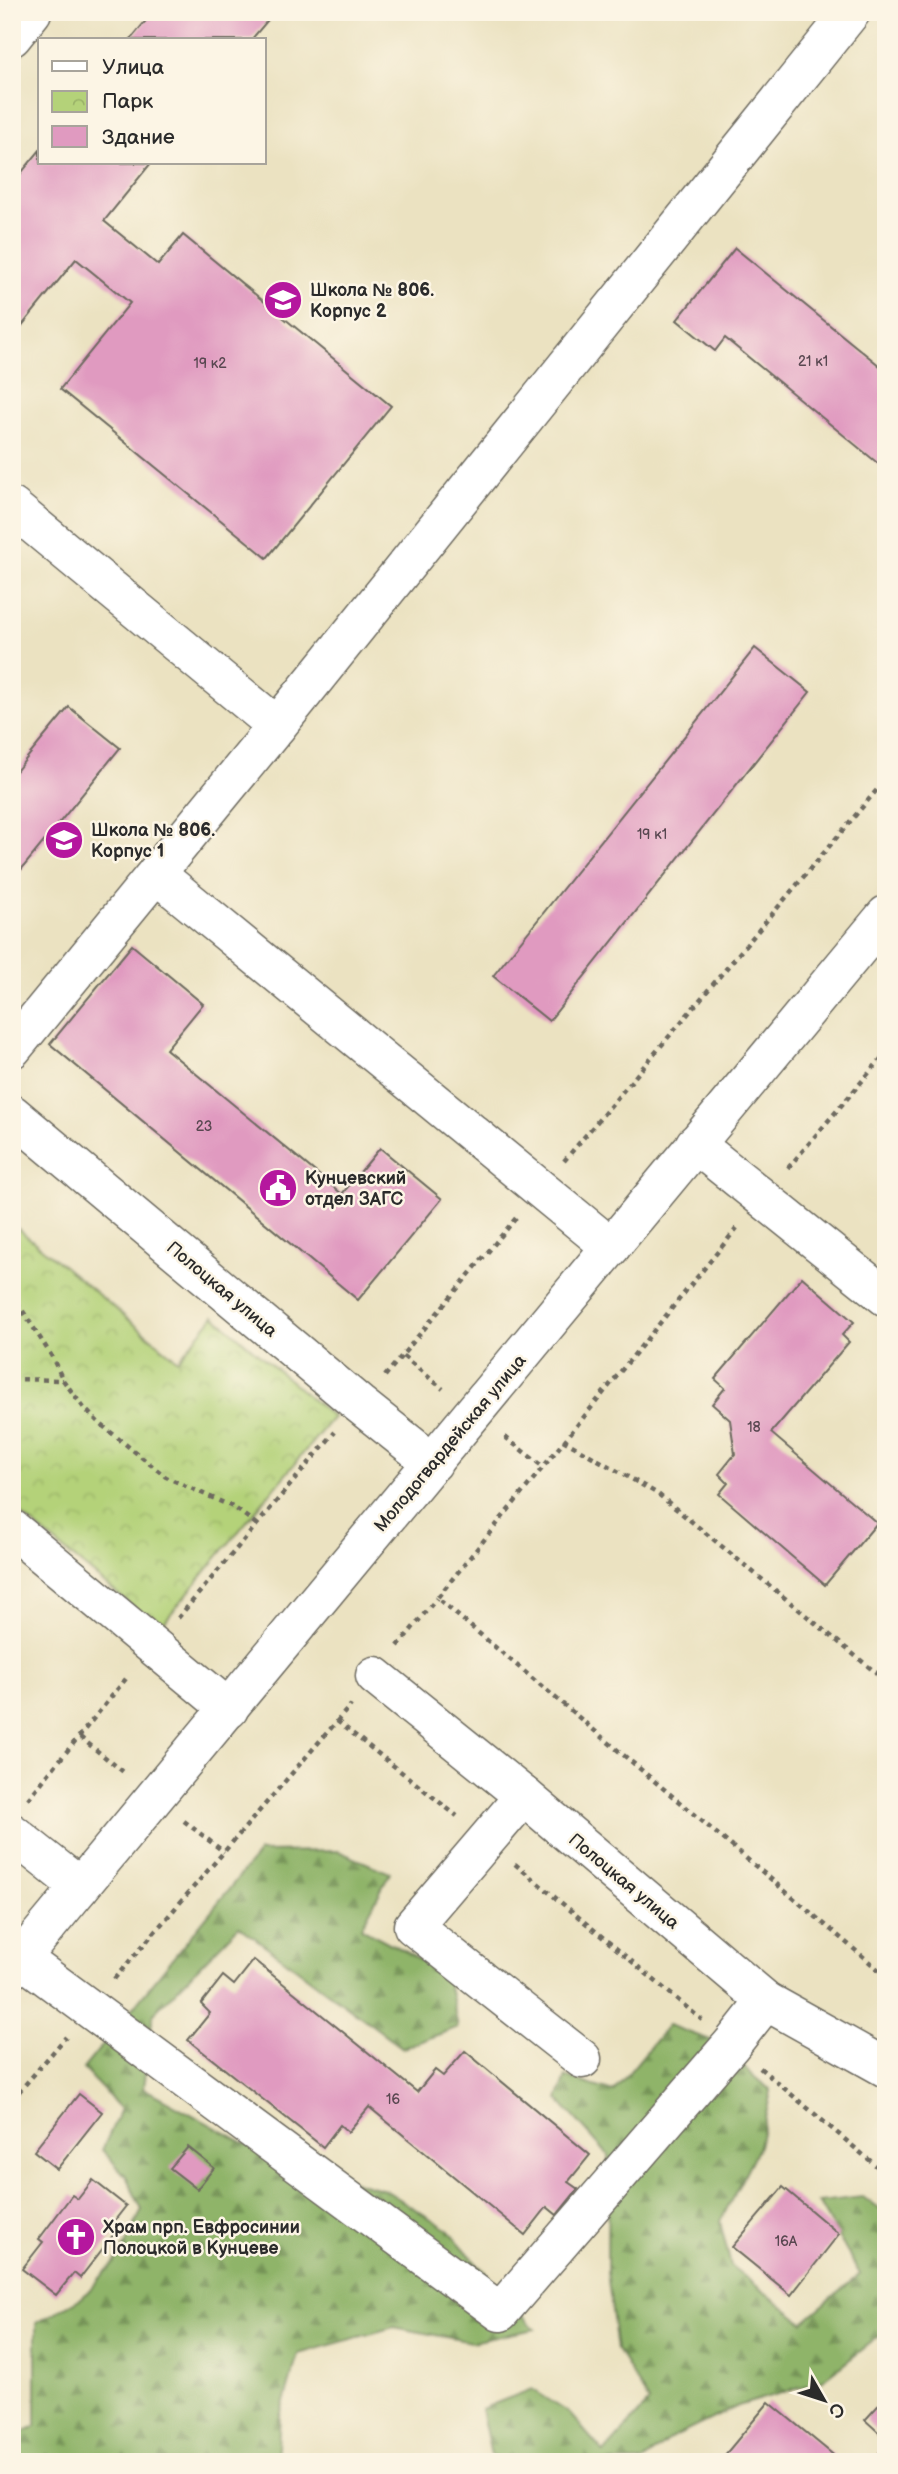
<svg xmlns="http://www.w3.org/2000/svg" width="898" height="2474" viewBox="0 0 898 2474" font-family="'Balsamiq Sans',sans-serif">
	<defs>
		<pattern id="forest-firs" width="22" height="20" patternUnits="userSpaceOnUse" patternTransform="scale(1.75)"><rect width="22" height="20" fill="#8fb469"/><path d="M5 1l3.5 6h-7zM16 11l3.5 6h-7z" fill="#759357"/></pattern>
		<pattern id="park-crowns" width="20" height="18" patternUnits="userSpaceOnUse" patternTransform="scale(1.75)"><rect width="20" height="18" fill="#b4d279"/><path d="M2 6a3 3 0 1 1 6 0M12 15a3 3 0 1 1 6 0" fill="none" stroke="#9bb469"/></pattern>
	</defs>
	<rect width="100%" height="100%" fill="#fcf5e5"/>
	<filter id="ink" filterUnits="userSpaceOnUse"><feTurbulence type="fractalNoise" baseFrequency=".0143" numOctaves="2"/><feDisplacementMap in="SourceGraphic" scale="14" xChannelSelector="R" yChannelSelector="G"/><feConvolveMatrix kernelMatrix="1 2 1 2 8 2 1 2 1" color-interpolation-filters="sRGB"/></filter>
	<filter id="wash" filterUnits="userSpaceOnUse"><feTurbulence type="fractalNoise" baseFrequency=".00686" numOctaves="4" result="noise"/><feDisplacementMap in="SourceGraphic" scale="28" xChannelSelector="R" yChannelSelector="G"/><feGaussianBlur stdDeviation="1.57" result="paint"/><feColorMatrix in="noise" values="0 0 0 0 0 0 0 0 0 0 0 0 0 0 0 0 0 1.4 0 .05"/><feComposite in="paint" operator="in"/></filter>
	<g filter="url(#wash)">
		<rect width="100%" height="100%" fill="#ebe2c1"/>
		<!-- forest -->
		<g fill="url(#forest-firs)" stroke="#5d704a" stroke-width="2">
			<path d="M338,1851L390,1873L361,1928L446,1973L458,2027L403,2048L239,1926L153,2014L143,2088L275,2160L385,2190L447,2229L535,2329L471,2342L394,2327L298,2354L280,2416L277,2462H12V2437L36,2426V2323L83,2297L120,2256L142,2210L126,2176L102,2150L121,2109L83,2069L259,1852Z"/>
			<path d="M668,2025L713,2041L771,2091L759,2146L720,2222L731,2266L803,2322L860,2274L818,2202L863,2197L886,2214V2331L822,2381L738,2406L670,2439L642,2462H505L491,2455L481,2409L532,2389L569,2413L604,2453L649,2402L617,2350L607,2272L608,2155L558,2099L566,2077L613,2092Z"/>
		</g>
		<!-- park -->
		<path fill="url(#park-crowns)" stroke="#707e52" stroke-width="2" d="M12,1224L178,1360L214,1316L333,1417L159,1628L12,1507Z"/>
		<g id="blocks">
			<!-- building -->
			<g fill="#e09ac0">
				<path d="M153,12H258L268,20L251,40H130Z"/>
				<path d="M40,150V163H151L104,221L158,265L183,235L391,406L267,558L60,389L130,303L76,259L12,338V184Z"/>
				<path d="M735,248L886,371V470L725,338L715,351L677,320Z"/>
				<path d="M755,648L810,692L549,1021L493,976Z"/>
				<path d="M69,707L120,748L12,881V776Z"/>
				<path d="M132,945L203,1004L166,1049L342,1194L380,1148L442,1199L358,1300L50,1044Z"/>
				<path d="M802,1277L854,1322L842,1335L849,1342L771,1433L877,1523L825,1585L719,1494L728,1483L719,1474L735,1454L730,1420L712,1404L725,1388L715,1379Z"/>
				<path d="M254,1960L417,2092L435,2070L443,2076L465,2051L590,2155L568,2182L578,2189L557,2215L547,2207L525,2235L369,2107L348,2132L340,2125L323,2147L188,2040L210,2013L201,2004L223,1976L234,1985Z"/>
				<path d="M79,2094L102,2112L57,2169L34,2151Z"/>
				<path d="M188,2147L214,2168L197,2189L170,2168Z"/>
				<path d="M93,2180L126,2206L108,2229L114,2234L80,2278L74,2273L56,2295L22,2269L43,2242L39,2239L72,2195L78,2199Z"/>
				<path d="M783,2187L839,2234L791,2295L732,2247Z"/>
				<path d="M886,2397V2439L865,2420Z"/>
				<path d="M769,2402L837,2458L834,2462H719Z"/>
				<path d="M886,2445V2462H871Z"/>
			</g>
		</g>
	</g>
	<g filter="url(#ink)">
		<use href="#blocks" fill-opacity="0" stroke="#6e6b60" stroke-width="2"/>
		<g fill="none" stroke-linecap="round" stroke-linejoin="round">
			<!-- minor casing -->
			<g stroke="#6e6b60" stroke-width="41">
				<g id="minor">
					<path d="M12,37L32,12"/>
					<path d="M12,507L277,726"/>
					<path d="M156,874L611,1247"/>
					<path d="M12,1049L277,726L851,12"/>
					<path d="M12,1114L359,1404L433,1463"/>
					<path d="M695,1144L886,1297"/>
					<path d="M12,1529L229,1709"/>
					<path d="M375,1676L524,1796L766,2001L886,2068"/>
					<path d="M524,1796L413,1926L582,2059"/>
					<path d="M12,1833L80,1887"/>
					<path d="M21,1958L500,2312L732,2044L766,2001"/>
					<path d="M12,1969L886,915"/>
				</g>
			</g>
			<!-- path -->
			<g stroke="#6e6b60" stroke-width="4.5" stroke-dasharray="5 5" stroke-linecap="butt">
				<path d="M564,1161L886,779"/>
				<path d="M788,1168L886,1053"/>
				<path d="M737,1228L437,1598L886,1976"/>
				<path d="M12,1294L51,1355L63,1380L84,1408L98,1422L166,1477L235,1508L256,1524"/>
				<path d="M403,1356L443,1389"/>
				<path d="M385,1376L516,1218"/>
				<path d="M12,1379L63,1380"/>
				<path d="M505,1437L542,1466"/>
				<path d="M563,1440L658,1494L886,1681"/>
				<path d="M178,1618L335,1432"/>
				<path d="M398,1646L437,1598"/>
				<path d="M337,1721L457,1816"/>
				<path d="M80,1737L126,1774"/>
				<path d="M28,1799L129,1675"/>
				<path d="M184,1821L224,1852"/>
				<path d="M515,1864L702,2020"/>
				<path d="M114,1979L351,1705"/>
				<path d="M760,2068L886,2174"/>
				<path d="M12,2100L66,2037"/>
			</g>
			<!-- minor -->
			<use href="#minor" stroke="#fff" stroke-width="38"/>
		</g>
	</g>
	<!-- icons -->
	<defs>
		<g id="school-disc" transform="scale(2.0125)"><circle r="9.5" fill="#b5179e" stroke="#fcf5e5"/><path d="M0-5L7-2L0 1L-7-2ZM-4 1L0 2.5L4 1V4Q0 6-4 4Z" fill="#fff"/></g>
		<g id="civic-disc" transform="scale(2.0125)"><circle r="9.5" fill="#b5179e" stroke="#fcf5e5"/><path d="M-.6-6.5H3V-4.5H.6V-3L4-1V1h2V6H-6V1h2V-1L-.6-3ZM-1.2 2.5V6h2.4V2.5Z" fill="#fff"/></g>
		<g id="church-disc" transform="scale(2.0125)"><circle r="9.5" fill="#b5179e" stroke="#fcf5e5"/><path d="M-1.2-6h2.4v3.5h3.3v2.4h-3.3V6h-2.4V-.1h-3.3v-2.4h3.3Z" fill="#fff"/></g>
	</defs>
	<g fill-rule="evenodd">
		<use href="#school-disc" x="283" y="300"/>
		<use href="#school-disc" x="64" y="840"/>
		<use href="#civic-disc" x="278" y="1188"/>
		<use href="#church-disc" x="76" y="2237"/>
	</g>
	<g text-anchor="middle" stroke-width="5" stroke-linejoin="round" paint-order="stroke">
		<!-- number labels -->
		<g font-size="14" fill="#584750">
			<text x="813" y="366">21 к1</text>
			<text x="210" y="368">19 к2</text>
			<text x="652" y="839">19 к1</text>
			<text x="204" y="1131">23</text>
			<text x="754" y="1432">18</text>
			<text x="393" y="2104">16</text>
			<text x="786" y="2246">16А</text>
		</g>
		<!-- poi labels -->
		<g font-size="18" font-weight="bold" fill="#2b2b2b" stroke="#fcf5e5" text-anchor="start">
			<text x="310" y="296">Школа № 806.<tspan x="310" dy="21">Корпус 2</tspan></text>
			<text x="91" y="836">Школа № 806.<tspan x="91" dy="21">Корпус 1</tspan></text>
			<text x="305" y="1184">Кунцевский<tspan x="305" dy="21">отдел ЗАГС</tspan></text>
			<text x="103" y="2233">Храм прп. Евфросинии<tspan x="103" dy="21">Полоцкой в Кунцеве</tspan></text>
		</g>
		<!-- street labels -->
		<g font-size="18" fill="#2b2b2b" stroke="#fcf5e5">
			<text transform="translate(222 1289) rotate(40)" y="6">Полоцкая улица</text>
			<text transform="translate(450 1443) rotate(-50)" y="6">Молодогвардейская улица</text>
			<text transform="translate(624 1881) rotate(40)" y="6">Полоцкая улица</text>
		</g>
	</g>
	<!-- margin -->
	<rect width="898" height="2474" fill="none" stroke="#fcf5e5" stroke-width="42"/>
	<!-- legend -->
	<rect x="38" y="38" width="228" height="126" fill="#fcf5e5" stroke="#a8a49b" stroke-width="2"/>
	<rect x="52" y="61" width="35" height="10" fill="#ffffff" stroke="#a8a49b" stroke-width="2"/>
	<text x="102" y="74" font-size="21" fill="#2b2b2b">Улица</text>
	<rect x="52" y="91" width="35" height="21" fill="url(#park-crowns)" stroke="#a8a49b" stroke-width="2"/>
	<text x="102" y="108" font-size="21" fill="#2b2b2b">Парк</text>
	<rect x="52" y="126" width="35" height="21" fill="#e09ac0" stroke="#a8a49b" stroke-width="2"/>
	<text x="102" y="144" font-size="21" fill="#2b2b2b">Здание</text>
	<!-- north arrow -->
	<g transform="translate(824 2400) rotate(129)" stroke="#fcf5e5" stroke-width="5" paint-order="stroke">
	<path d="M0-5L12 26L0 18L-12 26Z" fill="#2b2b2b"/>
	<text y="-10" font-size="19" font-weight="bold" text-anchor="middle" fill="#2b2b2b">С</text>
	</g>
</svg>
